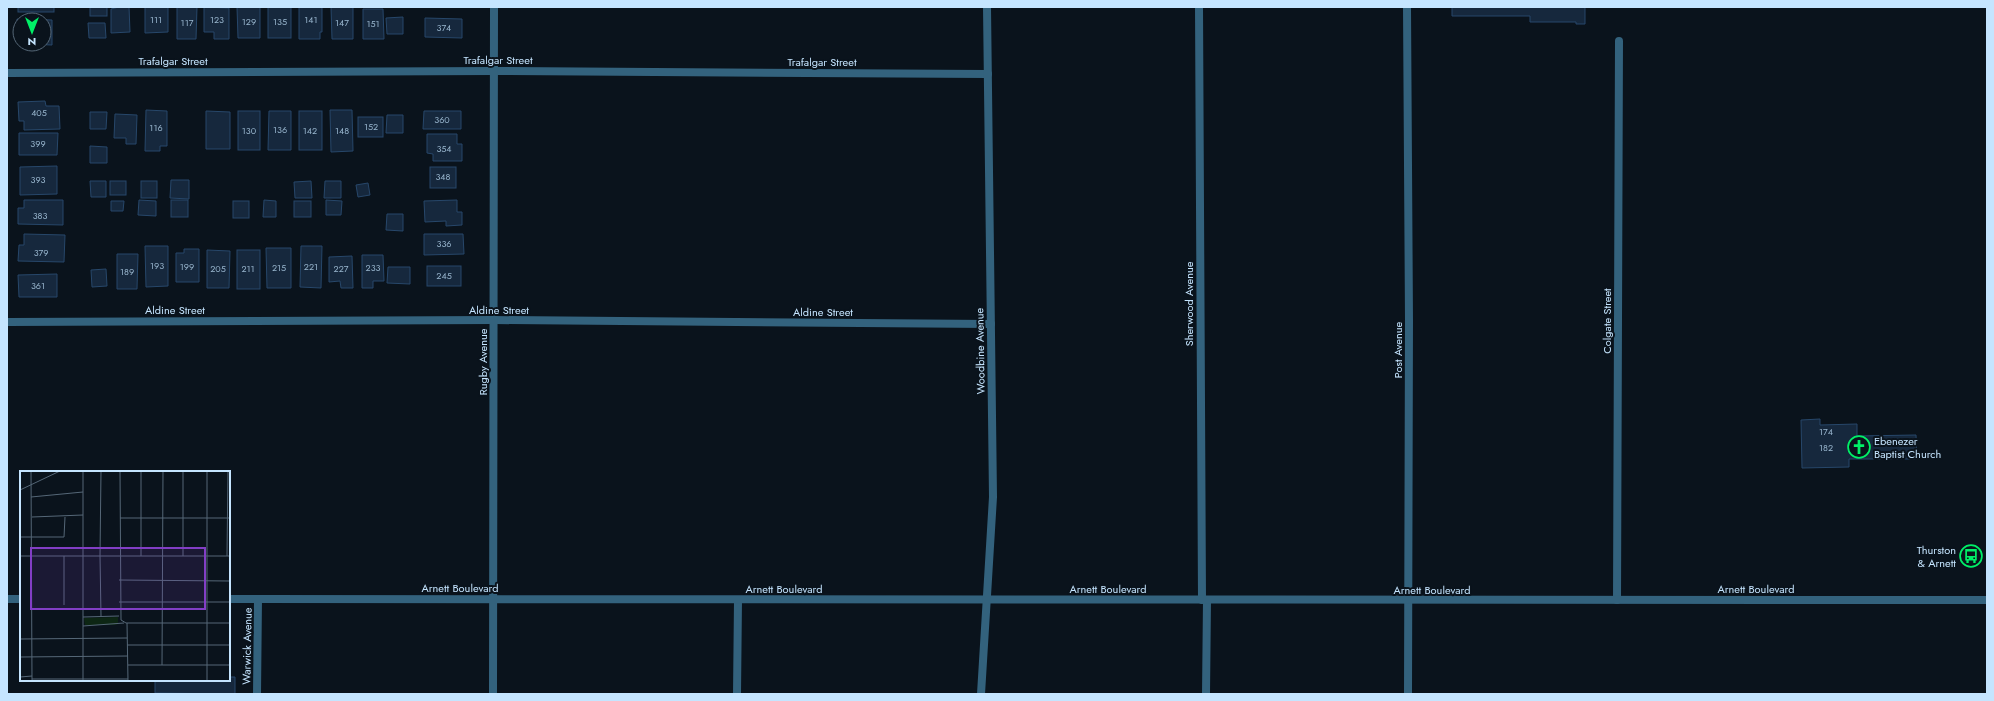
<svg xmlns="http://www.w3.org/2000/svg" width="1994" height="701" viewBox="0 0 1994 701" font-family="Jost,sans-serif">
	<rect width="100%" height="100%" fill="#0a131c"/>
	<!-- building -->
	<g fill="#16283d" stroke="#27476a">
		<rect x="18" y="7" width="36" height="5"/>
		<rect x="90" y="7" width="17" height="9"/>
		<path d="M119,7H129L130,32L111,33V9Z"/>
		<path d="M145,7H168V32L145,33Z"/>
		<path d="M177,7H197L196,39H177Z"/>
		<path d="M204,7L229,8V39H214V32H204Z"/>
		<path d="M237,7H260V38H238Z"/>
		<rect x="268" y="7" width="23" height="31"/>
		<path d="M299,7H322V32H320V39H299Z"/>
		<path d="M331,7H353V39H332Z"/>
		<path d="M1452,7H1585V24H1576V22H1530V16H1452Z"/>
		<path d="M363,9H383L384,39H363Z"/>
		<path d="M403,17V34H387L386,18Z"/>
		<path d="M425,18L462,19V38L425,37Z"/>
		<path d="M17,19L52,20V45L25,44H44V20H20V34H17Z"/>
		<path d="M88,23H105L106,38H89Z"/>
		<path d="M45,101L46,106H59L60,129L24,130V121H19L18,102Z"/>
		<path d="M146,110L167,111V146H160V151H145Z"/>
		<path d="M330,110H352L353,151L331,152Z"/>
		<path d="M206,111L230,112V149H206Z"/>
		<rect x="238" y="111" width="22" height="39"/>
		<path d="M269,111H291V150H268Z"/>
		<rect x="299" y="111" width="23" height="39"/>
		<path d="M424,111H461V129H423Z"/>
		<path d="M90,112H107L106,129H90Z"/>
		<path d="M115,114L137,115L136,144H126V138H114Z"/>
		<path d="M387,115H403V133H386Z"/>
		<rect x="358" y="117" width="25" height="20"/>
		<path d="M19,133H58L57,155H19Z"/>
		<path d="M427,134H457V144H462V161H433V154L427,153Z"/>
		<path d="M90,146L107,147V163H90Z"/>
		<path d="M57,166V194L20,195V167Z"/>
		<rect x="430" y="167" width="26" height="21"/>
		<path d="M171,180H189V199L170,198Z"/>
		<path d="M90,181H106V197H91Z"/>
		<rect x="110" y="181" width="16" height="14"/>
		<rect x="141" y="181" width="16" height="17"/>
		<path d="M311,181L312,198H295L294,182Z"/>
		<path d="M325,181H341V198H324Z"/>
		<path d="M368,183L370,195L358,197L356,185Z"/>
		<path d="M24,200H63V225L18,224V208H24Z"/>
		<path d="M139,200L156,201V216L138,215Z"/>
		<rect x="171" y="200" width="17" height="17"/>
		<path d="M264,200L276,201V217H263Z"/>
		<path d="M326,200L342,201L341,215H326Z"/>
		<path d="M457,200V212H462V225L446,226V221L425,222L424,201Z"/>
		<path d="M111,201H124L123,211H111Z"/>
		<rect x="233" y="201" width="16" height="17"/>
		<rect x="294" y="201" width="17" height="16"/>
		<path d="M387,214H403V231L386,230Z"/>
		<path d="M24,234L65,235L64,262L18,261L19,245H24Z"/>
		<path d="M424,234H463L464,254L424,255Z"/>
		<path d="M145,246H168V286L146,287Z"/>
		<path d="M301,246H322L321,288L300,287Z"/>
		<path d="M266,248H291V288H267Z"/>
		<path d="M184,249H199V282H176V253H184Z"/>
		<path d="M207,250L230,251L229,288H207Z"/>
		<rect x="237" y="250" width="23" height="39"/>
		<path d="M117,254H138L137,289H117Z"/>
		<path d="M362,255H383L384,281H373V288H362Z"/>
		<path d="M352,256L353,288H341L340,281L329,282V257Z"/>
		<rect x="427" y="266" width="34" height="20"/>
		<path d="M388,267H410V284L387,283Z"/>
		<path d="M106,269L107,286L92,287L91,270Z"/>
		<path d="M57,274V297H19L18,275Z"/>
		<path d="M1820,419V425L1857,424V436L1916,435L1917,459H1849V467L1802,468L1801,420Z"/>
		<path d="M229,677H235V694L155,693V680H229Z"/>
	</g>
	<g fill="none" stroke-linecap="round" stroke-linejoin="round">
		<!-- minor -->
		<g stroke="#33627d" stroke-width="8">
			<path d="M1199,7L1202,600"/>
			<path d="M7,73L494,71L988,74"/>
			<path d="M7,322L494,320L991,324"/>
			<path d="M1617,600L1619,41"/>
			<path d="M257,694L258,599"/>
			<path d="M493,694L494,7"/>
			<path d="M737,694L738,600"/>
			<path d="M1206,694L1207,600"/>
		</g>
		<!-- tertiary -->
		<g stroke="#33627d" stroke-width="8">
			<path d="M1407,7L1409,321L1408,694"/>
			<path d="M7,599H21"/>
			<path d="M229,599L1987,600"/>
			<path d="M981,694L993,497L987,7"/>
		</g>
	</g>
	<!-- icons -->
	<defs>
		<g id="church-ring" transform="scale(1.15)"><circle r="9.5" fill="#0a131c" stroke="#00f067" stroke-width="1.5"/><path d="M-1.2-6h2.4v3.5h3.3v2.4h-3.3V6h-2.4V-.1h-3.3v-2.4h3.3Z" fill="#00f067"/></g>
		<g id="bus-ring" transform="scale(1.15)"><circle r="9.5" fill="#0a131c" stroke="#00f067" stroke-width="1.5"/><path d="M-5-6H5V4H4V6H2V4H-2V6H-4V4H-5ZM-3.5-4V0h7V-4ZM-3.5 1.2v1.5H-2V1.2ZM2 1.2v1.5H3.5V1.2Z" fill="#00f067"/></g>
	</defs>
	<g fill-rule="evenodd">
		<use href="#church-ring" x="1859" y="447"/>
		<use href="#bus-ring" x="1971" y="556"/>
	</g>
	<g text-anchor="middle" stroke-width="4" stroke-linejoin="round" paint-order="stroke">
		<!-- number labels -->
		<g font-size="9" fill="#99b6ce">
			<text x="156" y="23">111</text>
			<text x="217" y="23">123</text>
			<text x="311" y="23">141</text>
			<text x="249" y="25">129</text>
			<text x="280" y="25">135</text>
			<text x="187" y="26">117</text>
			<text x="342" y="26">147</text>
			<text x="373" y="27">151</text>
			<text x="444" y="31">374</text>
			<text x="39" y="116">405</text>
			<text x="442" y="123">360</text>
			<text x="371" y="130">152</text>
			<text x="156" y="131">116</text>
			<text x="280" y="133">136</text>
			<text x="249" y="134">130</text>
			<text x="310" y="134">142</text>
			<text x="342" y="134">148</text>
			<text x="38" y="147">399</text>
			<text x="444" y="152">354</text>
			<text x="443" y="180">348</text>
			<text x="38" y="183">393</text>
			<text x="40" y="219">383</text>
			<text x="444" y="247">336</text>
			<text x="41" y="256">379</text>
			<text x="157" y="269">193</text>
			<text x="187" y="270">199</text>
			<text x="311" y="270">221</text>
			<text x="279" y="271">215</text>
			<text x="373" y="271">233</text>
			<text x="218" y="272">205</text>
			<text x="248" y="272">211</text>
			<text x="341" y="272">227</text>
			<text x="127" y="275">189</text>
			<text x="444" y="279">245</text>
			<text x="38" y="289">361</text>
			<text x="1826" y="435">174</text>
			<text x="1826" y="451">182</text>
		</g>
		<!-- street labels -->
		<g font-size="11" fill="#c5e5ff" stroke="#0a131c">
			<text x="498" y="64">Trafalgar Street</text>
			<text x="173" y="65">Trafalgar Street</text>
			<text x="822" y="66">Trafalgar Street</text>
			<text transform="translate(1189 304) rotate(-90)" y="4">Sherwood Avenue</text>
			<text x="175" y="314">Aldine Street</text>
			<text x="499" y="314">Aldine Street</text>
			<text x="823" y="316">Aldine Street</text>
			<text transform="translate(1607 321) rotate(-90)" y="4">Colgate Street</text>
			<text transform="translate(1398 350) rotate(-90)" y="4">Post Avenue</text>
			<text transform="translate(980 351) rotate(-91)" y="4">Woodbine Avenue</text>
			<text transform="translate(483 362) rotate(-90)" y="4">Rugby Avenue</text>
			<text x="460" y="592">Arnett Boulevard</text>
			<text x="784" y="593">Arnett Boulevard</text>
			<text x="1108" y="593">Arnett Boulevard</text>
			<text x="1756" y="593">Arnett Boulevard</text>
			<text x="1432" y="594">Arnett Boulevard</text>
			<text transform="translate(247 646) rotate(-89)" y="4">Warwick Avenue</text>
		</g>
		<!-- poi labels -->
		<g font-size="11" fill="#c5e5ff" stroke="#0a131c" text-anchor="start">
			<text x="1874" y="445">Ebenezer<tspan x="1874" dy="13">Baptist Church</tspan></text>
			<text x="1956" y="554" text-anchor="end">Thurston<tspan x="1956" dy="13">&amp; Arnett</tspan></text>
		</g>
	</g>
	<!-- overview -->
	<g transform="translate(20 471)">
		<rect width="210" height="210" fill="#0a131c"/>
		<path d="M98,146V153L95,154H65L64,147Z" fill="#0d2614"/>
		<path fill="none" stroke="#556777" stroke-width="1" d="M11,0L12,210M63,0V210M100,0L101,149L106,152H210M0,19L40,0M11,26L63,21M12,46L63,44M100,47H210M0,66H44L45,46M0,85H210M80,85L81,0M80,85L81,145M121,85V0M163,85V0M207,85L208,0M99,109L210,110M99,131H210M44,134V85M63,146L99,145M107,152L108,210M63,155L104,152M0,168L107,167M107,174H210M0,186L108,185M108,194H210M142,194L143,0M0,206L12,205M12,208H108M187,210V0"/>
		<path fill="#823ec5" fill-opacity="0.15" stroke="#823ec5" stroke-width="2" d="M11,77H185V138H11Z"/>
		<rect width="210" height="210" fill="none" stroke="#c5e5ff" stroke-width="2"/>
	</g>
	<!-- border -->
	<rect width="1994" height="701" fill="none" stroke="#c5e5ff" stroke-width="16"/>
	<!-- north arrow -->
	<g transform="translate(32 32) rotate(180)"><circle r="19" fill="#0a131c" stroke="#556777"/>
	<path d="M0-3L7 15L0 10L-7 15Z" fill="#00f067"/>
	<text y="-6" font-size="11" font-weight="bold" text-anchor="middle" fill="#c5e5ff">N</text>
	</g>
</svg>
